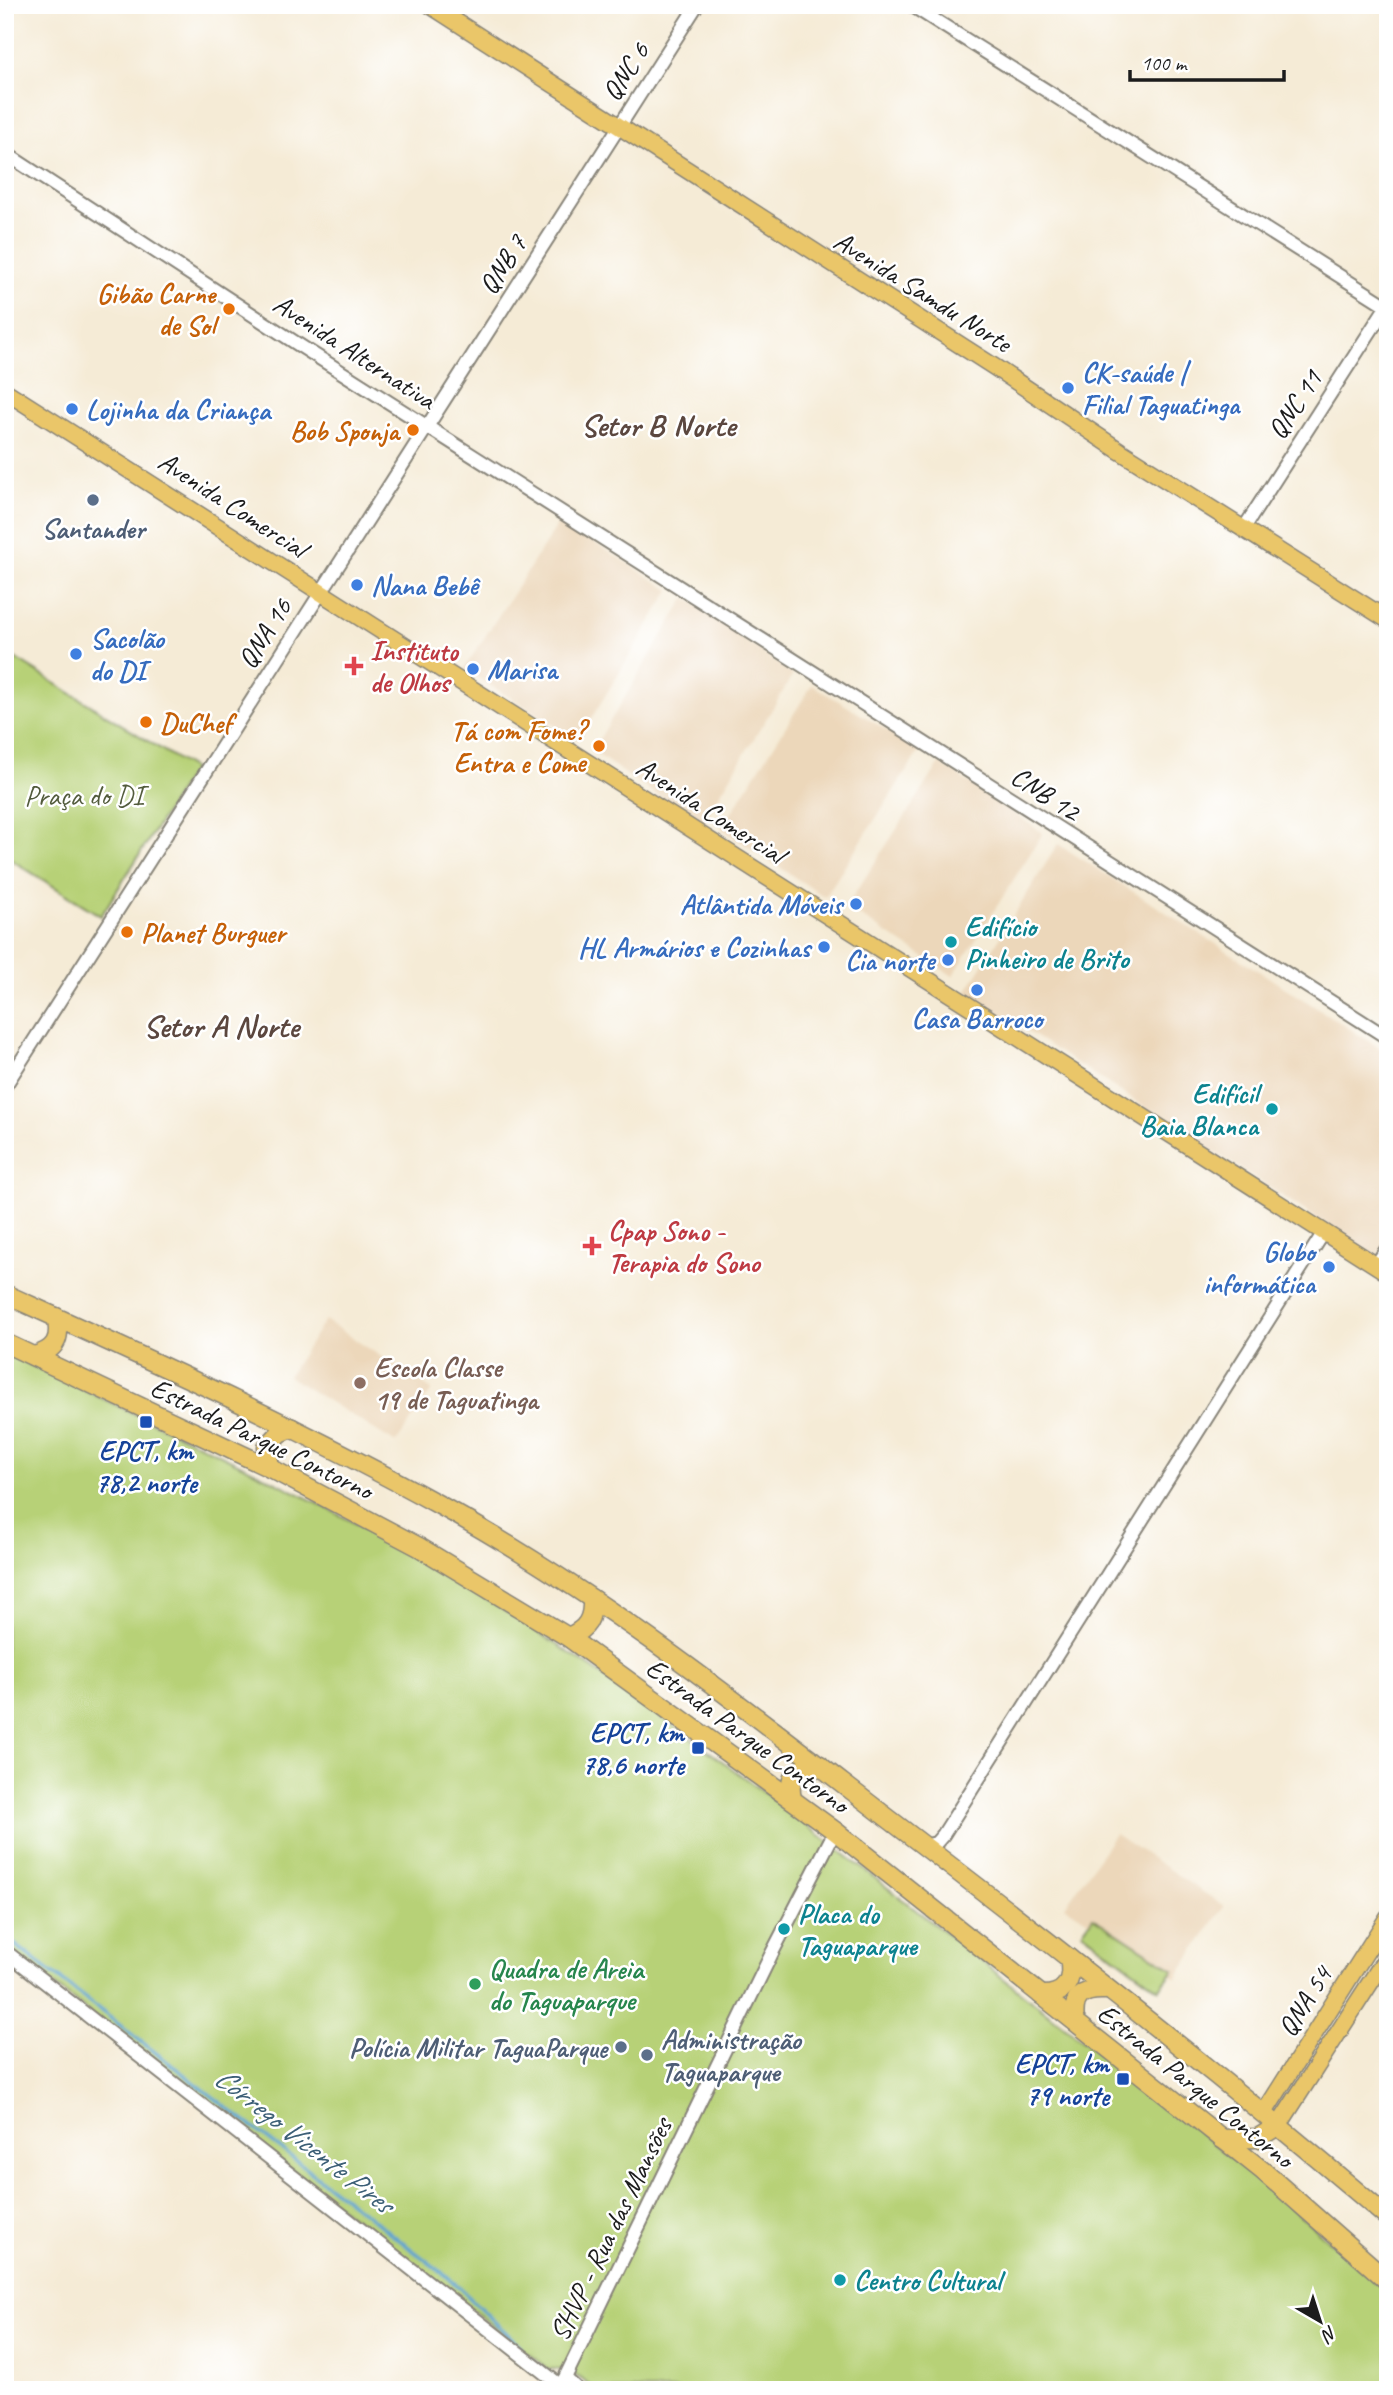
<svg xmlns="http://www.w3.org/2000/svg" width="1393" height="2395" viewBox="0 0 1393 2395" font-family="Caveat,sans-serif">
	<rect width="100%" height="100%" fill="#fff"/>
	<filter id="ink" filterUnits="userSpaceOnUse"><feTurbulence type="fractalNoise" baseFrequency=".0143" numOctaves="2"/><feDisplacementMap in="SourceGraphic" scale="14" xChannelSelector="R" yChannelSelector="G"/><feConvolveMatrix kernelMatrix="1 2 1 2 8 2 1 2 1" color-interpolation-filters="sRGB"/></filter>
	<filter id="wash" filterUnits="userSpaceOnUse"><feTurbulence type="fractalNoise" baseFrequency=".00686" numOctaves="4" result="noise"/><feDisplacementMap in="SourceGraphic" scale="28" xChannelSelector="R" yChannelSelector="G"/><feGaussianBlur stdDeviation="1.57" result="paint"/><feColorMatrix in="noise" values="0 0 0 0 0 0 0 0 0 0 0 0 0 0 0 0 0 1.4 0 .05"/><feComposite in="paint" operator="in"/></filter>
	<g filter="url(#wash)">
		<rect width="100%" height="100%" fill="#f5ebd6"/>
		<!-- built -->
		<g fill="#ecd7ba">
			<path d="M560,521L670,590L578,740L464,669Z"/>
			<path d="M686,597L793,675L701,825L592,751Z"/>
			<path d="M812,685L920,750L825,897L721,829Z"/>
			<path d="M940,763L1043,833L953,976L846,907Z"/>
			<path d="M1058,844L1388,1053V1240L1377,1257L966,992Z"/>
			<path d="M325,1320L432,1390L396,1443L288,1376Z"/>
			<path d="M1115,1834L1224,1906L1176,1978L1065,1906Z"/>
		</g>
		<!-- green -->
		<g fill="#b7d177" stroke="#6a764a" stroke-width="2">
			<path d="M5,652L193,769L101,916L5,856Z"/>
			<path d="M5,1353C160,1426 318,1496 464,1586C645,1695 810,1827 976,1957C1115,2066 1257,2173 1388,2293V2390H594C583,2378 566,2368 548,2369L5,1947Z"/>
			<path d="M1093,1917L1174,1970L1159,1989L1082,1932Z"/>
		</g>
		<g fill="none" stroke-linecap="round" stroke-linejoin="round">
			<!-- stream -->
			<path stroke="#5ba2d1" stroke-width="3.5" d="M5,1937L449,2278L521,2347"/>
		</g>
	</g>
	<g filter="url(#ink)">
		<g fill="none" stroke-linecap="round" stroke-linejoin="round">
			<!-- minor casing -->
			<g stroke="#888479" stroke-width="16">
				<g id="minor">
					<path d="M911,5L1387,306"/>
					<path d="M5,153L302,347L1388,1038"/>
					<path d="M1244,528L1388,304"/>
					<path d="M5,1086L697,5"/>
					<path d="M1376,1265L1388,1247"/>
					<path d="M924,1846L936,1843L943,1835L1324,1232"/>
					<path d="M5,1951L561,2386L771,1955L835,1831"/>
					<path d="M565,2378L578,2390"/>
				</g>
			</g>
			<!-- major casing -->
			<g stroke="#888479" stroke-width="19">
				<g id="major">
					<path d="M430,5L996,368L1120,451L1388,620"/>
					<path d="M5,391L1388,1273"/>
					<path d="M1264,2113L1388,1917"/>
					<path d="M1279,2125L1388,1955"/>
				</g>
			</g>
			<!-- highway casing -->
			<g stroke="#888479" stroke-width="21">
				<g id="highway">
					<path d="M5,1294C152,1361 301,1428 443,1507C615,1602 768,1727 923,1845C1081,1966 1237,2089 1388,2218"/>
					<path d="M5,1343L270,1468L419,1547L568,1637L835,1831L1263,2171L1388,2281"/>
					<path d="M33,1356C55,1351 62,1339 56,1317"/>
					<path d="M270,1468L267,1447L280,1433L292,1428"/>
					<path d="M568,1637C587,1629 593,1619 592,1599"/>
					<path d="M792,1799C787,1775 797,1767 820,1765"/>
					<path d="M1041,1995C1065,1996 1074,1981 1069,1958"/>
					<path d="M1075,2021C1072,1997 1081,1989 1105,1990"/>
					<path d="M1222,2139L1258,2138L1279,2125"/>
				</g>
			</g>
			<!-- minor -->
			<use href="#minor" stroke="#fff" stroke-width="12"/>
			<!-- major -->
			<use href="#major" stroke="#eac669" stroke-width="16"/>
			<!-- highway -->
			<use href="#highway" stroke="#eac669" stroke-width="18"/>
		</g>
	</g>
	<!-- markers -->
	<g fill="#e8710a" stroke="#fff" stroke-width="2.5">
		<circle cx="229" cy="309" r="7"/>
		<circle cx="413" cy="430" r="7"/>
		<circle cx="146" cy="722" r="7"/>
		<circle cx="599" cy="746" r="7"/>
		<circle cx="127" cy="932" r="7"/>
	</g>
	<g fill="#3f7fe0" stroke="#fff" stroke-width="2.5">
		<circle cx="1068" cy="388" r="7"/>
		<circle cx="72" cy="409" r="7"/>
		<circle cx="357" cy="585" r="7"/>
		<circle cx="76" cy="654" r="7"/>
		<circle cx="473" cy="669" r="7"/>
		<circle cx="856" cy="904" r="7"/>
		<circle cx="824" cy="947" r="7"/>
		<circle cx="948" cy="960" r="7"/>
		<circle cx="977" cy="990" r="7"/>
		<circle cx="1329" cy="1267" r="7"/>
	</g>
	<g fill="#5c6f8a" stroke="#fff" stroke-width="2.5">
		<circle cx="93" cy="500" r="7"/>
		<circle cx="621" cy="2047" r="7"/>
		<circle cx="647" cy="2055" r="7"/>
	</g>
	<g fill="#e0444e" stroke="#fff" stroke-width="2.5">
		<path d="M350.5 655.5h7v7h7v7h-7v7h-7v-7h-7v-7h7z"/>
		<path d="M588.5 1235.5h7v7h7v7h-7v7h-7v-7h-7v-7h7z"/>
	</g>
	<g fill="#0f9aa8" stroke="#fff" stroke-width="2.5">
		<circle cx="951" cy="942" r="7"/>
		<circle cx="1272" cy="1109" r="7"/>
		<circle cx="784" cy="1929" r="7"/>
		<circle cx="840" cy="2280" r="7"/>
	</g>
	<circle fill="#8d6e63" stroke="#fff" stroke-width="2.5" cx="360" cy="1383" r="7"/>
	<g fill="#1a4fb4" stroke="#fff" stroke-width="2.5">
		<rect x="139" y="1415" width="14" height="14" rx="3.5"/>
		<rect x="691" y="1741" width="14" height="14" rx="3.5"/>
		<rect x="1116" y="2072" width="14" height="14" rx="3.5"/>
	</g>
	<circle fill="#2e9e5b" stroke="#fff" stroke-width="2.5" cx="475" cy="1984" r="7"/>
	<g text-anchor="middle" stroke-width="5" stroke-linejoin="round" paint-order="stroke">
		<!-- street labels -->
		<g font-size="28" fill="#1c1c1c" stroke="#fff">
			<text transform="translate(625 71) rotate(-57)" y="10">QNC 6</text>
			<text transform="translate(502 264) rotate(-57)" y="10">QNB 7</text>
			<text transform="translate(923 291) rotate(32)" y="10">Avenida Samdu Norte</text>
			<text transform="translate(355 351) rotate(33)" y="10">Avenida Alternativa</text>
			<text transform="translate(1294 404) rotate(-57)" y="10">QNC 11</text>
			<text transform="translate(233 504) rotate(33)" y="10">Avenida Comercial</text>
			<text transform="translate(264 633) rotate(-58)" y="10">QNA 16</text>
			<text transform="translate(1046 793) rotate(33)" y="10">CNB 12</text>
			<text transform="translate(711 810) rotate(33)" y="10">Avenida Comercial</text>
			<text transform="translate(262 1438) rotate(26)" y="10">Estrada Parque Contorno</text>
			<text transform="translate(748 1735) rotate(36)" y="10">Estrada Parque Contorno</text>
			<text transform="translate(1304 2001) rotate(-58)" y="10">QNA 54</text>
			<text transform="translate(1196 2085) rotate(39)" y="10">Estrada Parque Contorno</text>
			<text transform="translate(610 2229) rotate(-64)" y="10">SHVP - Rua das Mansões</text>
		</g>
		<!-- food labels -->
		<g font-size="28" font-weight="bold" fill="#c56008" stroke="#fff" text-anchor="end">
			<text x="215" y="303">Gibão Carne<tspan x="215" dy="32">de Sol</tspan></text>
			<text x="399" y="440">Bob Sponja</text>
			<text x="160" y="732" text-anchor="start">DuChef</text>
			<text x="585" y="740">Tá com Fome?<tspan x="585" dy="32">Entra e Come</tspan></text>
			<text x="141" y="942" text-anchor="start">Planet Burguer</text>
		</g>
		<!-- shop labels -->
		<g font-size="28" font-weight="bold" fill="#366cbe" stroke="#fff" text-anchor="start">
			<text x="1082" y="382">CK-saúde |<tspan x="1082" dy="32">Filial Taguatinga</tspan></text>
			<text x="86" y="419">Lojinha da Criança</text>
			<text x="371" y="595">Nana Bebê</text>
			<text x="90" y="648">Sacolão<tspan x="90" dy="32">do DI</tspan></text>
			<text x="487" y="679">Marisa</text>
			<text x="842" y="914" text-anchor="end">Atlântida Móveis</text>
			<text x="810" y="957" text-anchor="end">HL Armários e Cozinhas</text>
			<text x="934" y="970" text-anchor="end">Cia norte</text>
			<text x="977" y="1028" text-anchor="middle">Casa Barroco</text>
			<text x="1315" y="1261" text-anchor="end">Globo<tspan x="1315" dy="32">informática</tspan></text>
		</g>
		<!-- service labels -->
		<g font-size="28" font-weight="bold" fill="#4e5e75" stroke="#fff">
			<text x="93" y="538">Santander</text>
			<text x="661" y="2049" text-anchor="start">Administração<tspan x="661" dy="32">Taguaparque</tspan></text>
			<text x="607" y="2057" text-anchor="end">Polícia Militar TaguaParque</text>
		</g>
		<!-- health labels -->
		<g font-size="28" font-weight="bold" fill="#be3a42" stroke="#fff" text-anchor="start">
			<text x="370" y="660">Instituto<tspan x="370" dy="32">de Olhos</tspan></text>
			<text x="608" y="1240">Cpap Sono -<tspan x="608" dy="32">Terapia do Sono</tspan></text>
		</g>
		<!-- park labels -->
		<g font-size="28" fill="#525b3c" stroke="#fff">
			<text x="84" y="805">Praça do DI</text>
		</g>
		<!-- culture labels -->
		<g font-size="28" font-weight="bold" fill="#0d838f" stroke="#fff" text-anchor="start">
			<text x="965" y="936">Edifício<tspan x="965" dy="32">Pinheiro de Brito</tspan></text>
			<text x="1258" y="1103" text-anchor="end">Edifícil<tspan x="1258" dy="32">Baia Blanca</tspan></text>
			<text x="798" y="1923">Placa do<tspan x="798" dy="32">Taguaparque</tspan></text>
			<text x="854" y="2290">Centro Cultural</text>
		</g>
		<!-- education labels -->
		<g font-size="28" font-weight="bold" fill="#785e54" stroke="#fff" text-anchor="start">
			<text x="374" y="1377">Escola Classe<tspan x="374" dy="32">19 de Taguatinga</tspan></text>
		</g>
		<!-- transit labels -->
		<g font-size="28" font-weight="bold" fill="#164399" stroke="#fff" text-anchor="end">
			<text x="146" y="1460" text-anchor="middle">EPCT, km<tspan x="146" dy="32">78,2 norte</tspan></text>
			<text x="684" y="1742">EPCT, km<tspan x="684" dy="32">78,6 norte</tspan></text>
			<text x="1109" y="2073">EPCT, km<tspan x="1109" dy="32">79 norte</tspan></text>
		</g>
		<!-- leisure labels -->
		<g font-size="28" font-weight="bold" fill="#27864d" stroke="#fff" text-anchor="start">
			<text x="489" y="1978">Quadra de Areia<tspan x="489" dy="32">do Taguaparque</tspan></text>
		</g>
		<!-- water labels -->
		<g font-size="30" font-style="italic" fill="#3c5f76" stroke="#fff">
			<text transform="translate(304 2140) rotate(38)" y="10">Córrego Vicente Pires</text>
		</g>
		<!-- quarter labels -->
		<g font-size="32" font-weight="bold" fill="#5b473f" stroke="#fff">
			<text x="658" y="436">Setor B Norte</text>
			<text x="221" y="1037">Setor A Norte</text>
		</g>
	</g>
	<!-- margin -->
	<rect width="1393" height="2395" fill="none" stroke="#fff" stroke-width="28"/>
	<!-- north arrow -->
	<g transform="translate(1320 2321) rotate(141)" stroke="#ffffff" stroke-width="5" paint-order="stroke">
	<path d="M0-5L12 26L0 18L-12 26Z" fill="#1c1c1c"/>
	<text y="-10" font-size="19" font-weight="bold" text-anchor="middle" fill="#1c1c1c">N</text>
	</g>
	<!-- scale -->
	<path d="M1130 70v10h154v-10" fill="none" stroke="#1c1c1c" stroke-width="3.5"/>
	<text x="1141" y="70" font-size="21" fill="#1c1c1c" stroke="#ffffff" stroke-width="5" paint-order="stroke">100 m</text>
</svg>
